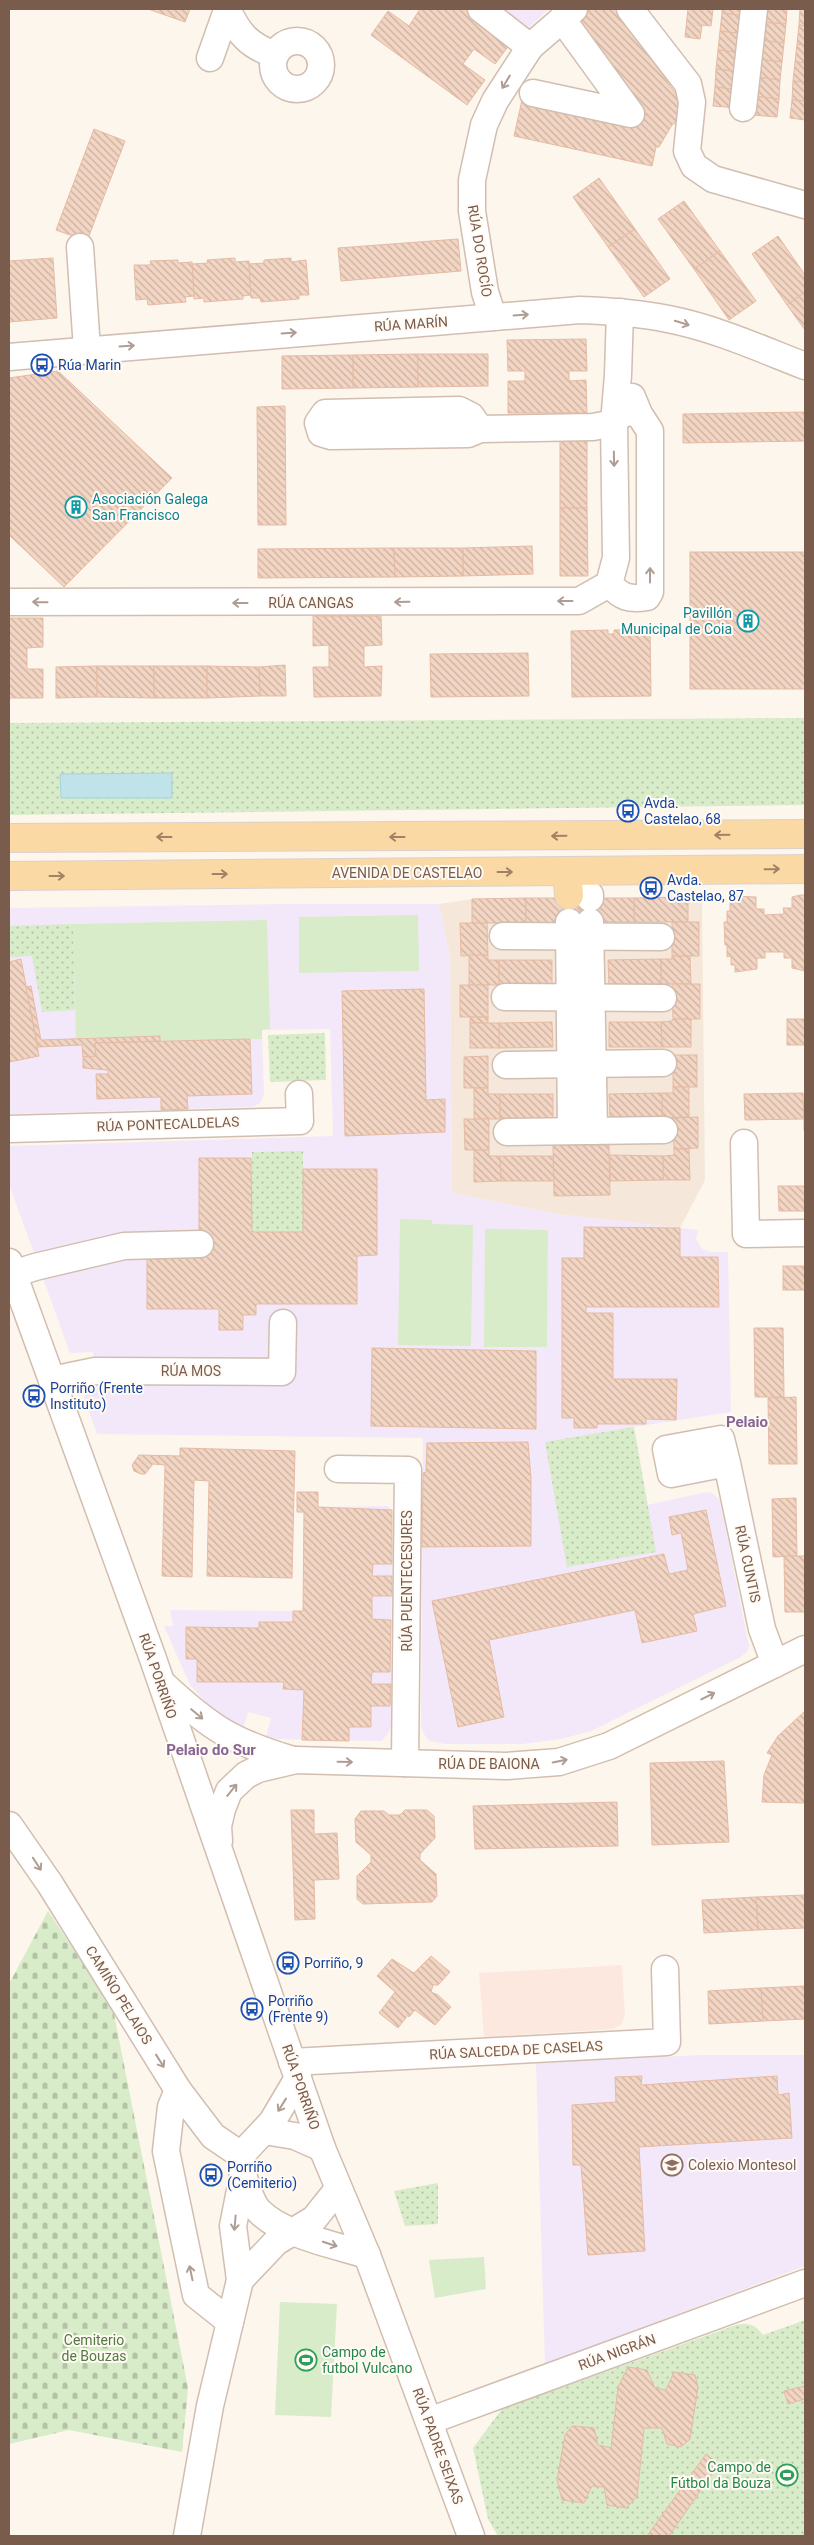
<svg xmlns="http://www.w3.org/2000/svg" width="814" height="2545" viewBox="0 0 814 2545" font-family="Roboto,sans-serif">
	<defs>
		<pattern id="cemetery-stones" width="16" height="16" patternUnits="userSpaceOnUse" patternTransform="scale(1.25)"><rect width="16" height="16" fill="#d8ecc9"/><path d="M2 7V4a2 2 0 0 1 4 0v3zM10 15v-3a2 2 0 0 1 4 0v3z" fill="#b4c2a5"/></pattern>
		<pattern id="park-dots" width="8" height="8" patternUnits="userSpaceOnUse" patternTransform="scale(1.25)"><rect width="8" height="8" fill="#d8ecc9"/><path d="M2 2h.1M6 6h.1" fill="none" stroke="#b4c2a5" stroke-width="1.8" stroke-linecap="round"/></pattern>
		<pattern id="building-back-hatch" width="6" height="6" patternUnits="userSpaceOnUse" patternTransform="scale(1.25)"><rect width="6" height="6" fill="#f3d5c3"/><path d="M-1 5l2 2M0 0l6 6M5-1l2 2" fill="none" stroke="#cab0a1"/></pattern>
	</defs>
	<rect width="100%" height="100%" fill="#fdf6ec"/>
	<!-- residential -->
	<path fill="#f5e8da" d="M702,898L705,1180L680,1228L556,1214L452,1193L450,958L439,904L472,899Z"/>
	<!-- commercial -->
	<path fill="#fde8e0" d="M622,1965L625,2016L621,2025L613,2029L484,2037L479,1973Z"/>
	<!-- education -->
	<g fill="#f3e8fa">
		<path d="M496,9H549L524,32Z"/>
		<path d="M285,904H439L450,958L452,1193L556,1214L698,1230L696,1239L702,1249L711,1252H728L731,1412L634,1427L636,1461L647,1505L707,1492L712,1493L720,1500L749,1646L747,1652L739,1658L591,1731L561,1739L522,1744H445L430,1741L426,1738L421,1726L423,1438L97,1434L84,1398L89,1386L96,1384L93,1352L70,1353L9,1184V1146L333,1136L330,1029L262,1030L264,1094L261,1102L253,1107L9,1114V908Z"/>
		<path d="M297,1492H318V1507L387,1506L392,1510L391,1726L388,1734L381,1741L274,1739L266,1737L271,1718L248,1712L243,1729L211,1708L190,1685L164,1626H173L170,1610L303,1611L304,1513L297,1512Z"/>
		<path d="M702,2055H805V2266L545,2364L536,2063Z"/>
	</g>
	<!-- grass -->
	<g fill="#d8ecc9">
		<path d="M418,915L419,971L299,973V917Z"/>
		<path d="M267,920L270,1029L262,1030V1039L160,1041L159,1036L76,1038L73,924Z"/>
		<path d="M400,1219L432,1220V1224L473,1225L471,1346L398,1345Z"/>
		<path d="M485,1229L548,1230L547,1347H484Z"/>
		<path d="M484,2257L486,2289L435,2298L429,2260Z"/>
		<path d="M280,2302L337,2304L331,2417L275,2415Z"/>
	</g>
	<!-- cemetery -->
	<path fill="url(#cemetery-stones)" d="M48,1911L113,2009L188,2388L182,2452L69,2430L9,2444V1984Z"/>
	<!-- park -->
	<g fill="url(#park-dots)">
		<path d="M805,718V805L9,815V723Z"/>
		<path d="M73,924L75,1010L42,1012L32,956L9,957V926Z"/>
		<path d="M325,1033L326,1080L270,1082L268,1035Z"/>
		<path d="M303,1151V1232H252V1152Z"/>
		<path d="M634,1427L656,1552L567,1567L545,1442Z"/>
		<path d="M438,2183V2224L405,2226L394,2191Z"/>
		<path d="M805,2320V2536H498L488,2519L473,2448L502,2409L736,2325C749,2322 756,2325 763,2335Z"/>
	</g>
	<!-- water -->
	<path fill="#bfe3e8" stroke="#a5d3da" d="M172,773V798H61L60,774Z"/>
	<!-- building -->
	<g fill="url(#building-back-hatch)" stroke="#e6bba3">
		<path d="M148,9H190L185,22Z"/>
		<path d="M420,9H470L513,40L495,64L474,49L463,64L485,80L467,105L371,35L388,11L409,26Z"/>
		<path d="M589,9H616L686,108L684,117L672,125L659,147H656L652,166L514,136L522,100L638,126L640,119L645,116L576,18Z"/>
		<path d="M688,9H713L711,26L702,25L700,39L685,37Z"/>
		<path d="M722,9H747V16L722,13Z"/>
		<path d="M763,9H787L786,24L761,22Z"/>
		<path d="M800,9H805V26L799,25Z"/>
		<path d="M722,13L747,16L745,34L720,31Z"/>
		<path d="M761,22L786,24L784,43L760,40Z"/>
		<path d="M799,25L805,26V45L797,44Z"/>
		<path d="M720,31L745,34L743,53L718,50Z"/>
		<path d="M760,40L784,43L782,62L758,59Z"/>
		<path d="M797,44L805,45V63L795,62Z"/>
		<path d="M718,50L743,53L741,72L716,69Z"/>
		<path d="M758,59L782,62L780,80L756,77Z"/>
		<path d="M795,62L805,63V82L793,81Z"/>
		<path d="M716,69L741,72L739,90L715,87Z"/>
		<path d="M756,77L780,80L779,99L754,96Z"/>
		<path d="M793,81L805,82V101L792,100Z"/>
		<path d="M715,87L739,90L738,108L713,106Z"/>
		<path d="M754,96L779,99L777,117L752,115Z"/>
		<path d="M792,100L805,101V120L790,118Z"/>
		<path d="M94,129L125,141L87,241L56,230Z"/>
		<path d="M599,178L635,229L608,247L573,197Z"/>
		<path d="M684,201L720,251L694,269L658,219Z"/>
		<path d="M635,229L670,279L644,297L608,247Z"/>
		<path d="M778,236L805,275V292L787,305L752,254Z"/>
		<path d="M458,239L461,271L341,281L338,248Z"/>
		<path d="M720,251L756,301L729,320L694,269Z"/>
		<path d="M53,258L57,318L9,322V261Z"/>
		<path d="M235,258V262L249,261L251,295L243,296V299L204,302V298L194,299L192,264L208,263L207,260Z"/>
		<path d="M291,258V262L306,260L309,295H299V299L261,302L260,298H251L249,264L264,263V260Z"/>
		<path d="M178,260V263L192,262L194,296L185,297L186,302L148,305L147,299L136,300L134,265H151L150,261Z"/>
		<path d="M805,292V330L787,305Z"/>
		<path d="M586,339L587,371H569V381L586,380L587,413H508V381H525V371H508L507,340Z"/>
		<path d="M418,354V387L353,388V355Z"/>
		<path d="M418,354H488V386L418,387Z"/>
		<path d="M353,355V388L282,389V356Z"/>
		<path d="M58,371L172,478L64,587L9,535V378Z"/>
		<path d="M285,406L286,525H258L257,407Z"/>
		<path d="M805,412V441L683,443V414Z"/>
		<rect x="560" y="439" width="27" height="69"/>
		<path d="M560,508H587L588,576H560Z"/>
		<path d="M532,546L533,574L463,576V548Z"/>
		<path d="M394,548L395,577L258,578V549Z"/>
		<path d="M394,548H463V576L395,577Z"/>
		<rect x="690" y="552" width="115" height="137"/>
		<path d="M313,616H381L382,645L364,646V667L382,666L381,696L314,697L313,667H329V645L313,646Z"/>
		<path d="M9,618H43V647L27,648V669H43V698H9Z"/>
		<path d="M650,629L651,696L572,697L571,631L608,630V634H614V630Z"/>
		<path d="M528,653L529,696L431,697L430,654Z"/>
		<path d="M285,665L286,696H260L259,667Z"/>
		<path d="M97,666V697L56,698V667Z"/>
		<path d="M97,666H154V698L97,697Z"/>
		<rect x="154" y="666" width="53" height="32"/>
		<path d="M207,666L259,667L260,696L207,698Z"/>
		<path d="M800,895H805V971L792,968V958H784V952H765V958H757V969L735,972V965H731V956L727,957V945H725L724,922H727V911H730V902H734V896L756,897V909H764V915L784,914L783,908H792V897Z"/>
		<path d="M688,897V922H634V898Z"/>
		<path d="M526,898V923H472V899Z"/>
		<path d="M526,898H580V922L526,923Z"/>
		<rect x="580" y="898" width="54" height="24"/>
		<rect x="672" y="922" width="27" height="34"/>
		<path d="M460,923H487L488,955L461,956Z"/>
		<path d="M469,955H488V960H499V985H469Z"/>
		<path d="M672,956H690L691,984H661V959H672Z"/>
		<path d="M21,959L39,1056L9,1062V962Z"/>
		<path d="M661,959V984L609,985L608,960Z"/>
		<rect x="499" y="960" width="53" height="25"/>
		<path d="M672,984H700V1019H673Z"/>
		<rect x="460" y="985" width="28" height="32"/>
		<path d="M31,986L41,1040L160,1036V1041L95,1043L96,1056L83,1057L82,1045L38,1047L26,987Z"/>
		<path d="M424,989L426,1100L445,1099V1132L345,1136L342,991Z"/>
		<rect x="470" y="1017" width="18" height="6"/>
		<path d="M673,1019H691V1047H662L661,1022L672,1021Z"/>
		<rect x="787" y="1019" width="18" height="26"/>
		<path d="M552,1022L553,1047L499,1048V1023Z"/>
		<path d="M609,1022H661L662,1047H609Z"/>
		<rect x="470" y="1023" width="29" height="25"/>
		<path d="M250,1039L252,1094L187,1096L188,1109L161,1110V1097L97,1099L96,1074H108V1070L83,1068V1057L96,1056L95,1043Z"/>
		<rect x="673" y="1055" width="24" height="32"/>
		<path d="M488,1056V1088H464V1057Z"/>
		<path d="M673,1087H689V1117L662,1118V1093H673Z"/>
		<path d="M474,1088H488V1094H500V1119H474Z"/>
		<path d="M662,1093V1118H610L609,1094Z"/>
		<path d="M803,1093L804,1119L745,1120L744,1094Z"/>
		<rect x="500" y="1094" width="53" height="25"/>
		<rect x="804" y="1104" width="1" height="26"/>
		<path d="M698,1117V1148L674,1149L673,1118Z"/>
		<path d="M464,1119H489V1150H465Z"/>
		<path d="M553,1145H609L610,1195L554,1196Z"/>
		<path d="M674,1149H689L690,1180H663V1156L674,1155Z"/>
		<path d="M474,1150H489V1156H500L501,1181L474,1182Z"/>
		<path d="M610,1155L663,1156V1180L610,1181Z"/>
		<path d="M500,1156H553L554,1181H501Z"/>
		<path d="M199,1158H251L252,1232H303V1169H377V1255L357,1256V1304H256V1315H243V1330H219V1309H147V1256L199,1232Z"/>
		<path d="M778,1186H805V1211H779Z"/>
		<path d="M584,1227L680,1228V1257H718L719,1307H586V1313H613V1379H677L676,1420L646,1419V1424H597V1428H574V1418H562V1258H584Z"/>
		<rect x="783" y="1266" width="22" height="24"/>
		<path d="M754,1328H783L784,1397H755Z"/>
		<path d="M372,1348L536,1351V1429L371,1426Z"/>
		<path d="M796,1397L797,1464H769L768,1398Z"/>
		<path d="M528,1442L531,1478V1546L422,1547L423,1473L426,1472L427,1443Z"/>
		<path d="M180,1448L295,1451L292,1578L207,1576L209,1481L194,1480L192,1577L162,1576L165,1465L153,1464L145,1474H141L134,1471L132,1465L139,1455L180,1456Z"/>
		<path d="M297,1492H318V1507L392,1510V1564H373L372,1576H392V1596H372V1619L391,1620L390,1672H372L371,1684H391L390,1706H371V1727H349V1741L302,1740L304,1690L283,1689L284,1682H197V1659H186V1627L259,1628V1622H293V1611H303L304,1512H297Z"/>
		<path d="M796,1498L797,1556L773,1557L772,1499Z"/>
		<path d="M706,1510L726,1606L693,1614L697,1631L642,1643L635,1610L489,1640L504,1717L458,1727L432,1601L664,1554L669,1574L688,1570L681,1533L672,1535L669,1517Z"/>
		<path d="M784,1556H805V1612H785Z"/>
		<path d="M805,1711V1803L762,1802L764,1775L772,1755L767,1753L778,1736Z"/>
		<path d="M724,1761L729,1842L652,1845L650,1763Z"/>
		<path d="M617,1802L618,1846L475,1849L473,1806Z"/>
		<path d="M291,1810H314V1834L337,1833L339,1879L314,1880L315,1919L295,1920Z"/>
		<path d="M405,1810H427L434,1816L435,1838L420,1854V1860L436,1874L437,1896L432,1902L363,1904L357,1899V1876L371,1862V1855L356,1842L355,1819L361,1811H384L389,1815H400Z"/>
		<path d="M805,1895V1928L758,1930L756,1897Z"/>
		<path d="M756,1897L758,1930L704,1933L702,1900Z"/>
		<path d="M431,1956L450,1972L438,1985H433L431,1992L438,1995L451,2007L435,2025L415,2010L409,2017L408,2015L398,2028L379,2013L395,1992L377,1976L392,1959L414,1973Z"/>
		<path d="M805,1986V2019L763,2021L761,1988Z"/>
		<path d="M761,1988L763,2021L709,2024L708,1991Z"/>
		<path d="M642,2076L641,2085L777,2076L778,2095L789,2093L792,2138L639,2147L645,2251L588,2255L581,2165H573L572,2105L616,2102L615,2077Z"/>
		<path d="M628,2367L647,2370L655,2388L666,2390L674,2372L695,2375L698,2387L690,2439L681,2447L667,2444L662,2428H644L637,2497L626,2508L607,2505L604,2487L592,2486L584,2503L562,2500L557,2480L565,2435L572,2426L594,2428L598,2445L611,2448L618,2387Z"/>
		<path d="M805,2386V2399L788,2404L784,2391Z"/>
		<path d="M706,2454L719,2464L669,2536H647Z"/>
	</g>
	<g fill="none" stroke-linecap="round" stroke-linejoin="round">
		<!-- minor casing -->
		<g stroke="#d1beb0" stroke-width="29">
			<g id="minor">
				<path d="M227,9C239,34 248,45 275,55"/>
				<path d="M481,9L530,47"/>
				<path d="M630,9L688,84L692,102L687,151L694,166L713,179L805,205"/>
				<circle cx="297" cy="65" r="24"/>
				<path d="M210,58L227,10"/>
				<path d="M533,93L631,114L562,19"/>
				<path d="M743,108L754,9"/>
				<path d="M80,247L87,349"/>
				<path d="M493,317L485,292L472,211V180L484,125L495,101L530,47L574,9"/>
				<path d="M9,357L580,310C610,311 639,313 668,319C715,328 761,349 805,366"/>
				<path d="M480,429L468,434L331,436L321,433L318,423L325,413L459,410L471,416L480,429L593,427L614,423L620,415L629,412L639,414"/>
				<path d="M609,584C621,597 629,600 647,597L650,592V431L639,414L632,397"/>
				<path d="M9,602L579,601L609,584L616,558L614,423L618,375L620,312"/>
				<path d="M590,895V898"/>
				<path d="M569,922L571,1131"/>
				<path d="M590,922L594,1131"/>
				<path d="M503,936L661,937"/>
				<path d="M505,997L663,998"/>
				<path d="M506,1065L663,1063"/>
				<path d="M9,1129L300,1121L299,1094"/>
				<path d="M507,1132L664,1130"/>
				<path d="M744,1143L746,1234L805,1233"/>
				<path d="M9,1262L152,1656L322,2148L367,2255L471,2536"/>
				<path d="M13,1274L35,1267L124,1246L200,1244"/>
				<path d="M52,1380L95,1371L282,1372L283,1323"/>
				<path d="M727,1463L671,1474L666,1449L721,1439L727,1463L762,1629L775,1664"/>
				<path d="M338,1469L408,1470L405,1763"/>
				<path d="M163,1684C209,1727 232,1742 293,1760"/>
				<path d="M9,1825L50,1884L178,2090L213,2136L241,2155"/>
				<path d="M219,1841L218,1826L222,1809L229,1791L246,1775L258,1769L296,1760L506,1766L559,1762L609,1746L805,1649"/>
				<path d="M292,2062L667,2042L665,1969"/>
				<path d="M178,2090L171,2107L166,2151L196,2295L230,2322"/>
				<path d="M264,2131L295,2136L322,2148"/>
				<path d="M243,2175C247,2186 251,2203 259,2211C282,2235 335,2245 367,2255"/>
				<path d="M240,2280L276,2242L314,2219L338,2189"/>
				<path d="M429,2421L805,2283"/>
				<path d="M187,2536L210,2406L240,2280L233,2226L243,2175L241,2155L272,2122L298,2078"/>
			</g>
		</g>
		<!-- major casing -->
		<g stroke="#dad1cd" stroke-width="30">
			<g id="major">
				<path d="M9,838L805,834"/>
				<path d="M567,871L569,895"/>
				<path d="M9,876L805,869"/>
			</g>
		</g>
		<!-- minor -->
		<use href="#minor" stroke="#fff" stroke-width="26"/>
		<!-- major -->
		<use href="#major" stroke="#fbd9a5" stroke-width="28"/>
	</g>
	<!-- one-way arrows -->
	<defs><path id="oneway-shaft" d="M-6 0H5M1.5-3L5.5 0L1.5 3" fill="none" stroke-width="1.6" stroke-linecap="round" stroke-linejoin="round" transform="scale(1.25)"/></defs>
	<g stroke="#af9d94">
		<use href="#oneway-shaft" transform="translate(506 82) rotate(121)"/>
		<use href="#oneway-shaft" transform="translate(521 315) rotate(-4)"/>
		<use href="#oneway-shaft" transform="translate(682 323) rotate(17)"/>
		<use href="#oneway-shaft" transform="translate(289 333) rotate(-4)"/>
		<use href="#oneway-shaft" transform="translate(127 346) rotate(-4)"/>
		<use href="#oneway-shaft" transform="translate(614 459) rotate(89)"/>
		<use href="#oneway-shaft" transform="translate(650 575) rotate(-90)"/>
		<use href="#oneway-shaft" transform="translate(565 601) rotate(-180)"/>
		<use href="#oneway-shaft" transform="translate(40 602) rotate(-179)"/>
		<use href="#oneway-shaft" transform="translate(402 602) rotate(179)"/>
		<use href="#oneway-shaft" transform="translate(240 603) rotate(-180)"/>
		<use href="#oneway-shaft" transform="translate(708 1696) rotate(-26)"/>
		<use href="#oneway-shaft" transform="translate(197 1714) rotate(40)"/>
		<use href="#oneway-shaft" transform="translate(560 1761) rotate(-12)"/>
		<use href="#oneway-shaft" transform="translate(345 1762) rotate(1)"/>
		<use href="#oneway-shaft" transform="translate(232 1790) rotate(-51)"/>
		<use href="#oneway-shaft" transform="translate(37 1864) rotate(57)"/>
		<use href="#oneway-shaft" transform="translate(160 2061) rotate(58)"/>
		<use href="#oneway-shaft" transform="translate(282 2105) rotate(122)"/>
		<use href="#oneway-shaft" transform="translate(235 2223) rotate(95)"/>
		<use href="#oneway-shaft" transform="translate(330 2244) rotate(18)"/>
		<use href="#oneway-shaft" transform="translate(191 2273) rotate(-102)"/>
	</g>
	<g stroke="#a18267">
		<use href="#oneway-shaft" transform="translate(722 835) rotate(179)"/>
		<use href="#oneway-shaft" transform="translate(559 836) rotate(179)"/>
		<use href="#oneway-shaft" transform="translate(164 837) rotate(180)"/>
		<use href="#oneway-shaft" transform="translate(397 837) rotate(180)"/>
		<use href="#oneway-shaft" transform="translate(772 869) rotate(-1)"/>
		<use href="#oneway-shaft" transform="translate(505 872)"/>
		<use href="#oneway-shaft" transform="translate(220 874)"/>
		<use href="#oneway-shaft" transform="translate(57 876)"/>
	</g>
	<!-- icons -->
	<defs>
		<g id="bus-ring" transform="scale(1.125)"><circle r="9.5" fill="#fffaf3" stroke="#1a4fb4" stroke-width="1.5"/><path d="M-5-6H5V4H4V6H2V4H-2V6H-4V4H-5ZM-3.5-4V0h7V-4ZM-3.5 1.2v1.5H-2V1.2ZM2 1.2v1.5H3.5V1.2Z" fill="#1a4fb4"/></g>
		<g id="building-ring" transform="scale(1.125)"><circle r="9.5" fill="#fffaf3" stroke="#0f9aa8" stroke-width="1.5"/><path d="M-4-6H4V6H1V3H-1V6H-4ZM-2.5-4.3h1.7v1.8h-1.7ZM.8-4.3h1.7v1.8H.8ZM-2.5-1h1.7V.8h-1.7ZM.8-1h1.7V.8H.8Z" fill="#0f9aa8"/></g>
		<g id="school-ring" transform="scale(1.125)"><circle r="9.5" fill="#fffaf3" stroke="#8d6e63" stroke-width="1.5"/><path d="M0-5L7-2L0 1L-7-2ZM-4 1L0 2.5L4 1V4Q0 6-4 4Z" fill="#8d6e63"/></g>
		<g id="stadium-ring" transform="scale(1.125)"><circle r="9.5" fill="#fffaf3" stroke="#2e9e5b" stroke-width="1.5"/><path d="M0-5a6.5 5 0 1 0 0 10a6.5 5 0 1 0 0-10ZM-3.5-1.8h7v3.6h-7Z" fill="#2e9e5b"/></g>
	</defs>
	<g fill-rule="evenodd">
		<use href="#bus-ring" x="42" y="365"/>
		<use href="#building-ring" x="76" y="507"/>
		<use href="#building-ring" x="748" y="621"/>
		<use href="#bus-ring" x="628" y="811"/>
		<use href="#bus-ring" x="651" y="888"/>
		<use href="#bus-ring" x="34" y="1396"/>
		<use href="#bus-ring" x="288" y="1963"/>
		<use href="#bus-ring" x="252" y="2009"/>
		<use href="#school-ring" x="672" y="2165"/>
		<use href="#bus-ring" x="211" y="2175"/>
		<use href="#stadium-ring" x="306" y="2360"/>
		<use href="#stadium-ring" x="787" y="2475"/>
	</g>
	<g text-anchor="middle" stroke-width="4" stroke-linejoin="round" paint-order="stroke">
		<!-- street labels -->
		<g font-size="14" fill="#7a5c4d" stroke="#fffaf3">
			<text transform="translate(480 251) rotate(81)" y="5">RÚA DO ROCÍO</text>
			<text transform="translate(411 324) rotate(-4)" y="5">RÚA MARÍN</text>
			<text x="311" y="608">RÚA CANGAS</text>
			<text x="407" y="878">AVENIDA DE CASTELAO</text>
			<text transform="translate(168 1124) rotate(-2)" y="5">RÚA PONTECALDELAS</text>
			<text x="191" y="1376">RÚA MOS</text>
			<text transform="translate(748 1564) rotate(78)" y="5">RÚA CUNTIS</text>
			<text transform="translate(407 1581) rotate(-90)" y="5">RÚA PUENTECESURES</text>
			<text transform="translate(158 1676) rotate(71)" y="5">RÚA PORRIÑO</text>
			<text x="489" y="1769">RÚA DE BAIONA</text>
			<text transform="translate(119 1995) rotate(58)" y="5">CAMIÑO PELAIOS</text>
			<text transform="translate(516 2050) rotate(-3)" y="5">RÚA SALCEDA DE CASELAS</text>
			<text transform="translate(301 2087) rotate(71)" y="5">RÚA PORRIÑO</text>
			<text transform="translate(617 2352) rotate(-20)" y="5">RÚA NIGRÁN</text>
			<text transform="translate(438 2446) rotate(70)" y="5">RÚA PADRE SEIXAS</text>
		</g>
		<!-- transit labels -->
		<g font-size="14" fill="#164399" stroke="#fffaf3" text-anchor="start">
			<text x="58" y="370">Rúa Marin</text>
			<text x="644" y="808">Avda.<tspan x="644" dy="16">Castelao, 68</tspan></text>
			<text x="667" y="885">Avda.<tspan x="667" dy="16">Castelao, 87</tspan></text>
			<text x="50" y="1393">Porriño (Frente<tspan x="50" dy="16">Instituto)</tspan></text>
			<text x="304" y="1968">Porriño, 9</text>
			<text x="268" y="2006">Porriño<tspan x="268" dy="16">(Frente 9)</tspan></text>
			<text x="227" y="2172">Porriño<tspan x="227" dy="16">(Cemiterio)</tspan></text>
		</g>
		<!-- culture labels -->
		<g font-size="14" fill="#0d838f" stroke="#fffaf3" text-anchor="start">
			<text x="92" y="504">Asociación Galega<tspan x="92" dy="16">San Francisco</tspan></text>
			<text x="732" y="618" text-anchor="end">Pavillón<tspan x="732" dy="16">Municipal de Coia</tspan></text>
		</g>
		<!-- education labels -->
		<g font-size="14" fill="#785e54" stroke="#fffaf3" text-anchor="start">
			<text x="688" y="2170">Colexio Montesol</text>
		</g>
		<!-- park labels -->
		<g font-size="14" fill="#537a41" stroke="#fffaf3">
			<text x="94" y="2345">Cemiterio<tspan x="94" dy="16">de Bouzas</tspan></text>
		</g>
		<!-- leisure labels -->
		<g font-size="14" fill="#27864d" stroke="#fffaf3" text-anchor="start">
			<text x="322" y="2357">Campo de<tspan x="322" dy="16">futbol Vulcano</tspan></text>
			<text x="771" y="2472" text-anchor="end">Campo de<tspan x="771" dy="16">Fútbol da Bouza</tspan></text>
		</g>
		<!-- neighbourhood labels -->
		<g font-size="15" font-weight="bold" fill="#846695" stroke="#fffaf3">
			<text x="747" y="1427">Pelaio</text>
			<text x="211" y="1755">Pelaio do Sur</text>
		</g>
	</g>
	<!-- border -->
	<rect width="814" height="2545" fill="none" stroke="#7a5c4d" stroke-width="20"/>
</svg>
